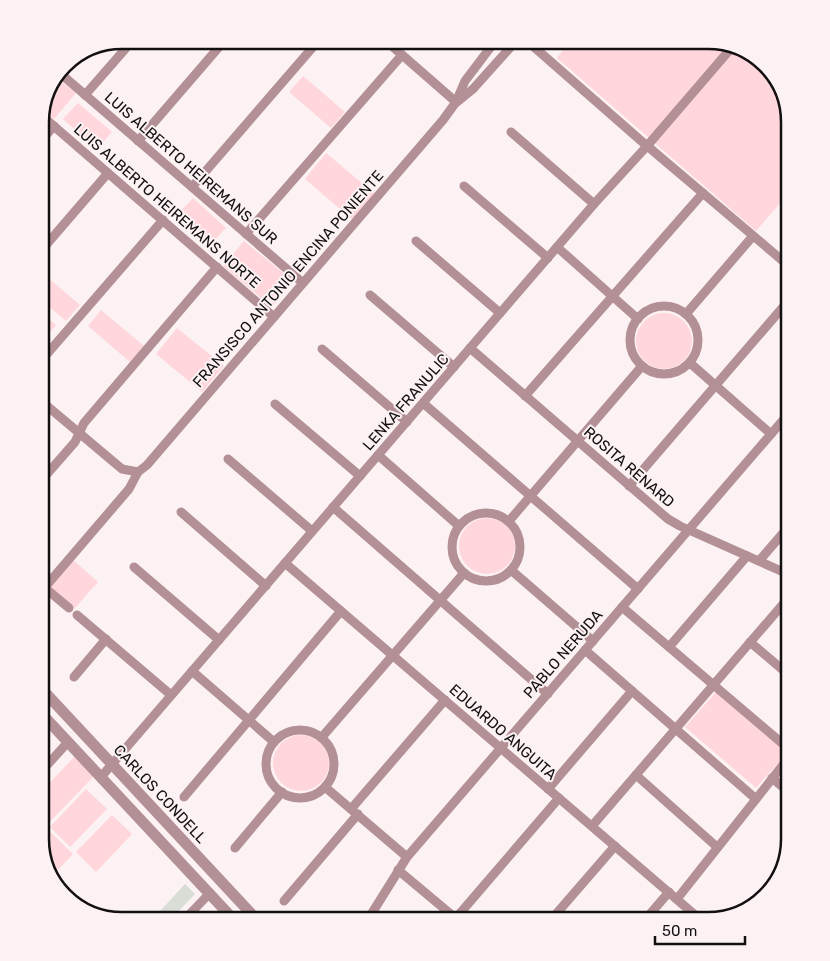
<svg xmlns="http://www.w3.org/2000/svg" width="830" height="961" viewBox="0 0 830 961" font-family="Rubik,sans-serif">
	<rect width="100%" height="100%" fill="#fcf2f3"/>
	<!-- green -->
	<g fill="#ffd6db">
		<path d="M571,40H713L745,49L773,72L790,122V192L756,231L557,58Z"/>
		<path d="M303,76L345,112L331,128L289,92Z"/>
		<path d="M58,79L76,93L54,119L43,110Z"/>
		<path d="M78,103L112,132L97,149L63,119Z"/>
		<path d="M326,153L375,194L353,220L305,179Z"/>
		<path d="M193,198L226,228L211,244L178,214Z"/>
		<path d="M244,241L293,281L272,307L223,266Z"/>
		<path d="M40,271L80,305L66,321L40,299Z"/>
		<path d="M101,310L144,346L130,362L88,326Z"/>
		<path d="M40,311L56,325L42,342L40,340Z"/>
		<circle cx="664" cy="341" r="28"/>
		<path d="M177,328L224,366L202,392L156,354Z"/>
		<circle cx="487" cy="546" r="28"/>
		<path d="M73,560L98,582L75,608L49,586Z"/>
		<path d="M716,692L787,753L756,788L685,727Z"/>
		<circle cx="301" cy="763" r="28"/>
		<path d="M75,756L95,775L45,827L73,854L52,876L40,839V793Z"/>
		<path d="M86,789L107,809L70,847L50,827Z"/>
		<path d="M112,815L132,834L96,872L76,852Z"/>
	</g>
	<!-- building -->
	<g fill="#d8ddd6">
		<path d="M185,884L195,894L169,921H151Z"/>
		<path d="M60,886L80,906L79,907L57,889Z"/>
		<path d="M201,912L210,921H196L193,919Z"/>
	</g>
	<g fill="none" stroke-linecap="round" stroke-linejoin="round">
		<!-- minor -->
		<g stroke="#b39095" stroke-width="9">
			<path d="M385,40L456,102"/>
			<path d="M526,40L639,139L790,267"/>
			<path d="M61,74L303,283"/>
			<path d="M85,95L133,40"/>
			<path d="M457,102L473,89L517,40"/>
			<path d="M41,115L274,317"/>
			<path d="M511,132L594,204"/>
			<path d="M138,141L225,40"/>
			<path d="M40,142L54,126"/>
			<path d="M464,186L548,258"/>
			<path d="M192,187L319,40"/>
			<path d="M246,234L402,55"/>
			<path d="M416,241L500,313"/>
			<path d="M557,247L638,319"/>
			<path d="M40,252L108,173"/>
			<path d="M370,295L454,367"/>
			<circle cx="664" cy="340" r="34"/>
			<path d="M686,314L753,236"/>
			<path d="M470,348L668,519L680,526L790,575"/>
			<path d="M322,349L407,422"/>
			<path d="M40,362L163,220"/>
			<path d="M690,363L771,434"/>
			<path d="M525,396L703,193"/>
			<path d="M40,400L122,469L138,472"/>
			<path d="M423,403L638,589"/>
			<path d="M275,404L360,476"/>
			<path d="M378,455L459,526"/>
			<path d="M228,459L312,531"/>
			<path d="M40,482L75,442L84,423L217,267"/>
			<path d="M629,486L790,299"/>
			<path d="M333,507L548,694"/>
			<path d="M181,512L266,586"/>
			<circle cx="486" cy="547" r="34"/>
			<path d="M509,521L642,366"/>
			<path d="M759,561L790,525"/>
			<path d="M285,563L702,921"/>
			<path d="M134,567L219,640"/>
			<path d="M511,570L593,641"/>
			<path d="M45,588L69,608"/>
			<path d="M40,593L129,489L138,472L147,465L443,120L456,102L465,81L496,40"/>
			<path d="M622,607L790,750"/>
			<path d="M77,615L171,695"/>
			<path d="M750,642L790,676"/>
			<path d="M669,647L747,556"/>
			<path d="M585,650L756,799"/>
			<path d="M192,671L274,742"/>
			<path d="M74,677L106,639"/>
			<circle cx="300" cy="764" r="34"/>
			<path d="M322,737L464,573"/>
			<path d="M40,773L68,742"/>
			<path d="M636,775L717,847"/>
			<path d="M101,777L594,204L647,146L733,46"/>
			<path d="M772,778L790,793"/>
			<path d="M325,787L407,857"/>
			<path d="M548,789L632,691"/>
			<path d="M184,797L341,611"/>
			<path d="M351,809L445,700"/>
			<path d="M592,826L790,596"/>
			<path d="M235,848L282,792"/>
			<path d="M398,870L459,921"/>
			<path d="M677,899L790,756"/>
			<path d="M284,901L358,814"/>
			<path d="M456,918L559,798"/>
			<path d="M183,921L210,893"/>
			<path d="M367,921L407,857L790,412"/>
			<path d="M550,921L615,846"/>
			<path d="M644,921L669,892"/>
		</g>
		<!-- tertiary -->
		<g stroke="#b39095" stroke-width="11">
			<path d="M40,687L258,921"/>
			<path d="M40,712L235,921"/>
		</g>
	</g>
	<g text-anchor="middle" stroke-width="4" stroke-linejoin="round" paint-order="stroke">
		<!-- street labels -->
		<g font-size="15" fill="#131011" stroke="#fcf2f3">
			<text transform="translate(191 168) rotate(41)" y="5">LUIS ALBERTO HEIREMANS SUR</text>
			<text transform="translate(167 206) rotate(41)" y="5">LUIS ALBERTO HEIREMANS NORTE</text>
			<text transform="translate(288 279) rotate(-49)" y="5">FRANSISCO ANTONIO ENCINA PONIENTE</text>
			<text transform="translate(406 402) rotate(-49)" y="5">LENKA FRANULIC</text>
			<text transform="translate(629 467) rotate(41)" y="5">ROSITA RENARD</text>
			<text transform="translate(563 654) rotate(-49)" y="5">PABLO NERUDA</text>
			<text transform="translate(503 732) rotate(41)" y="5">EDUARDO ANGUITA</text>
			<text transform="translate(160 794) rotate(47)" y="5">CARLOS CONDELL</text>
		</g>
	</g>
	<!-- crop -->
	<path d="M0 0H830V961H0ZM122 49H708A73 73 0 0 1 781 122V839A73 73 0 0 1 708 912H122A73 73 0 0 1 49 839V122A73 73 0 0 1 122 49Z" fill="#fcf2f3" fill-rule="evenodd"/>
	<path fill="none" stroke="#131011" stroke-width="2.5" d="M122 49H708A73 73 0 0 1 781 122V839A73 73 0 0 1 708 912H122A73 73 0 0 1 49 839V122A73 73 0 0 1 122 49Z"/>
	<!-- scale -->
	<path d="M655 936v8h90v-8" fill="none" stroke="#131011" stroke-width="2.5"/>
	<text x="662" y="936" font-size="15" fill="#131011" stroke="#fcf2f3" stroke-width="4" paint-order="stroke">50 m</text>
</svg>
